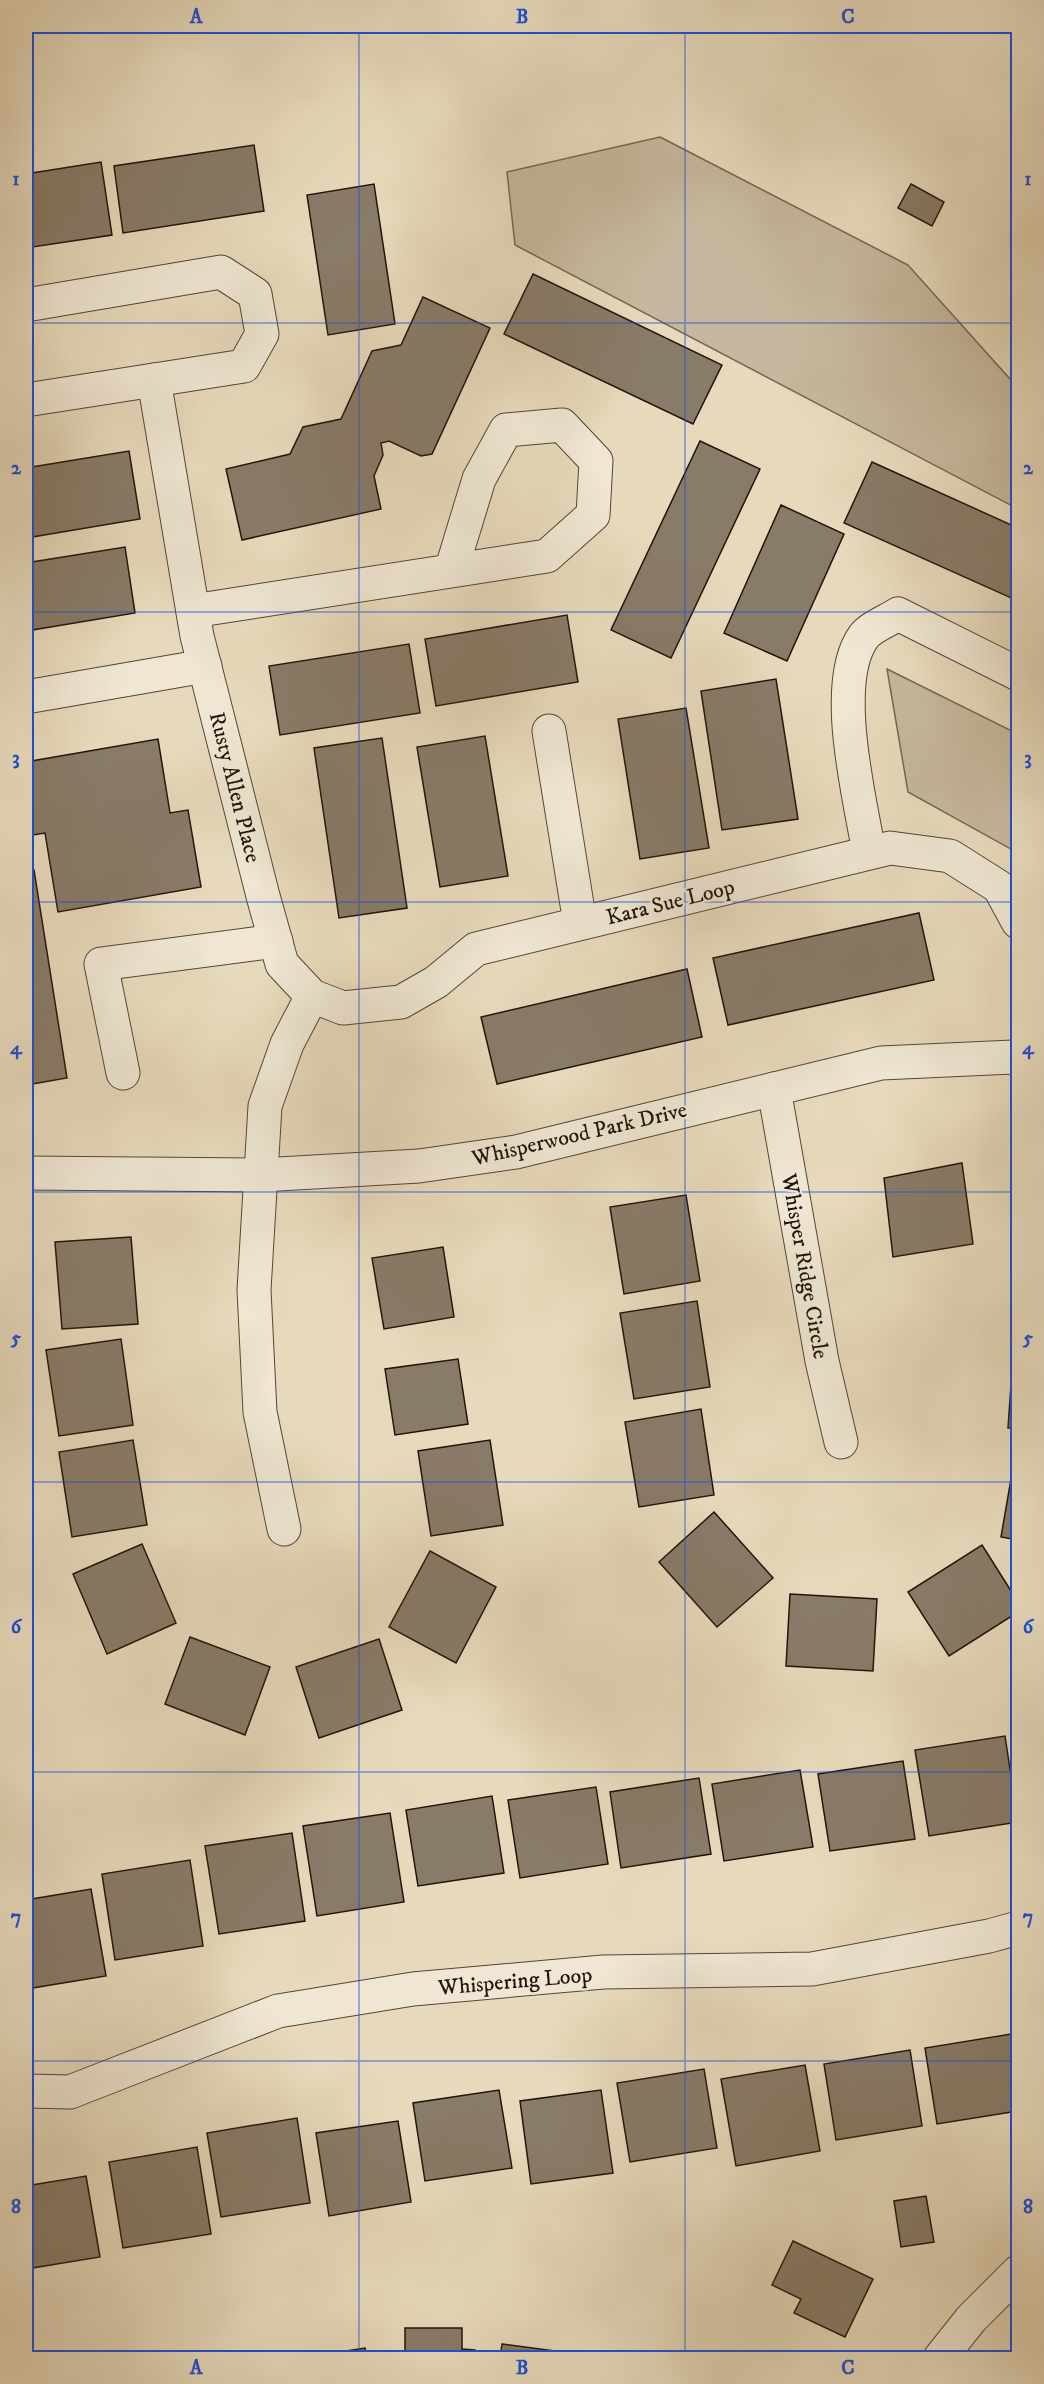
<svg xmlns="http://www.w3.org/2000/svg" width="1044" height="2384" viewBox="0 0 1044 2384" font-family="'IM FELL DW Pica',serif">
	<rect width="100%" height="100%" fill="#e7dabc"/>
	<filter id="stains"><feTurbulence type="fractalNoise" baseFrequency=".00333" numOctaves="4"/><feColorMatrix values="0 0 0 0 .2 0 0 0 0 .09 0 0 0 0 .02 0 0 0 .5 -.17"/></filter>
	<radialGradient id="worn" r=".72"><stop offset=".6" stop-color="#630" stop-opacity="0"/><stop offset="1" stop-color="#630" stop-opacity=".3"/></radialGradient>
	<!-- green -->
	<g fill="#c6b89e" stroke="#746655" stroke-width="1.5">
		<path d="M660,137L908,265L1018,388V509L515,245L507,172Z"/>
		<path d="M887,669L1018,734V853L908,792Z"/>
	</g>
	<!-- building -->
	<g fill="#887b68" stroke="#22140c" stroke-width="1.5">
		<path d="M254,145L264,211L123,233L114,166Z"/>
		<path d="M101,162L112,235L26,248V174Z"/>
		<path d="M374,184L395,324L328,335L307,195Z"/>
		<path d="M911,184L944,202L932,226L898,208Z"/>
		<path d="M533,274L722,365L693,424L504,334Z"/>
		<path d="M423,297L490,328L432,454L421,456L389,441L381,443L383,455L374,476L381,509L242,540L226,469L290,454L303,427L341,419L372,351L401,345Z"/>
		<path d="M700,441L760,469L671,658L611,630Z"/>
		<path d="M129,451L140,519L26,538V468Z"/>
		<path d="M872,462L1018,528V601L844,523Z"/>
		<path d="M781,505L844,534L787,661L724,633Z"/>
		<path d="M125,547L135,613L26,631V563Z"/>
		<path d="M567,615L578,682L436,706L425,639Z"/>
		<path d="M409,644L420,713L280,735L269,666Z"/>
		<path d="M776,679L798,819L722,830L701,691Z"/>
		<path d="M686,708L709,848L640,859L618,719Z"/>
		<path d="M485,736L508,876L440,887L417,747Z"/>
		<path d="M382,738L407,908L339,918L314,748Z"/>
		<path d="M158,739L170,813L188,810L201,887L58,912L45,833L26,836V762Z"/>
		<path d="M34,870L67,1078L26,1085V871Z"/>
		<path d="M919,913L934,980L728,1025L713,958Z"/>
		<path d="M687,969L702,1037L497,1084L481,1017Z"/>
		<path d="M962,1163L973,1244L893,1257L884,1178Z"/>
		<path d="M686,1195L700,1281L624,1294L610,1207Z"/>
		<path d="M131,1237L138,1324L62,1329L55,1242Z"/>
		<path d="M443,1247L454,1317L384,1329L372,1258Z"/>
		<path d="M697,1301L710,1387L634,1399L620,1313Z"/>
		<path d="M121,1339L133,1425L59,1436L46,1350Z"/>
		<path d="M1014,1341H1018V1428H1008Z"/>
		<path d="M458,1359L468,1424L395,1435L385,1369Z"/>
		<path d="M701,1409L714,1495L639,1507L625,1422Z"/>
		<path d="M133,1440L147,1525L72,1537L59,1452Z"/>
		<path d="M490,1440L503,1525L431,1536L418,1451Z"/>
		<path d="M1016,1450H1018V1540L1001,1537Z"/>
		<path d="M714,1512L773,1578L717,1627L659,1562Z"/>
		<path d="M142,1544L176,1623L107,1654L73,1574Z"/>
		<path d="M982,1545L1018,1602V1612L949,1656L908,1592Z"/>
		<path d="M430,1551L496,1587L456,1663L389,1627Z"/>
		<path d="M790,1594L877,1599L873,1671L786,1666Z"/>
		<path d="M190,1637L270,1667L245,1735L165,1704Z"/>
		<path d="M379,1639L402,1710L319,1738L296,1667Z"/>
		<path d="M1005,1736L1018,1822L929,1836L915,1750Z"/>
		<path d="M903,1761L915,1839L830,1851L818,1774Z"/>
		<path d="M800,1770L813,1847L724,1861L712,1784Z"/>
		<path d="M699,1778L711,1854L621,1868L610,1792Z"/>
		<path d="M596,1787L608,1864L520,1878L508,1800Z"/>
		<path d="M492,1796L504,1873L418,1886L406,1810Z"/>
		<path d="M390,1813L404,1902L317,1916L303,1826Z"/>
		<path d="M292,1833L305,1921L219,1934L205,1846Z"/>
		<path d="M190,1860L203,1946L115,1960L102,1874Z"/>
		<path d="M91,1889L106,1976L26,1989V1900Z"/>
		<path d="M1011,2034L1018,2080V2111L937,2124L925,2048Z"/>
		<path d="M910,2050L922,2126L836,2140L824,2064Z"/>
		<path d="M805,2065L820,2151L736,2166L721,2079Z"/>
		<path d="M704,2069L717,2148L630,2162L617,2083Z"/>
		<path d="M499,2090L512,2168L425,2181L413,2103Z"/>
		<path d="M601,2090L613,2173L531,2184L520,2101Z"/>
		<path d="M297,2118L310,2203L221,2217L207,2133Z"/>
		<path d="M398,2121L411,2202L329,2216L316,2133Z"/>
		<path d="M197,2147L211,2234L123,2248L109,2162Z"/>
		<path d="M86,2176L100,2257L26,2269V2186Z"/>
		<path d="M926,2196L934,2242L901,2247L894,2201Z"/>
		<path d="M793,2241L873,2279L845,2337L794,2313L801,2299L772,2285Z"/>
		<path d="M405,2328H462V2349L475,2350V2358H405Z"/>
		<path d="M502,2344L577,2354L576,2358H500Z"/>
		<path d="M365,2348L367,2358H307V2357Z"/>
	</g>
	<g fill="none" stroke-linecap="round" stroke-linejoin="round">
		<!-- minor casing -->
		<g stroke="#534638" stroke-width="35">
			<g id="minor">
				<path d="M26,305L221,272L255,294L262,334L244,366L26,400"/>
				<path d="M154,380L197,636L263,896L282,964L312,996L287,1044L265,1106L254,1290L260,1412L284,1529"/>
				<path d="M193,611L547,556L593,515L596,461L562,425L506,430L479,479L451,571"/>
				<path d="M26,697L205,666"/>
				<path d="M549,731L580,923"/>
				<path d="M869,852C860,799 830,682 864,636C871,627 889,620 898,614L1018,674"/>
				<path d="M312,996L343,1008L401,1002L436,982L476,949L890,848L950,856L999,887L1018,922"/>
				<path d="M123,1073L101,964L276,941"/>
				<path d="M774,1089L822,1361L841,1442"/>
				<path d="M26,1173L261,1175L419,1166L516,1152L881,1063L1013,1057L1018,1060"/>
				<path d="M26,2091L70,2092L278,2011L413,1989L603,1972L812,1969L989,1936L1018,1928"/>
				<path d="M940,2358L971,2319L1018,2272"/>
			</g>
		</g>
		<!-- minor -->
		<use href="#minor" stroke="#efe7d3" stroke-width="33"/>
	</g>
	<!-- grid -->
	<path fill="none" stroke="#1d4ed8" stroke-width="1.5" stroke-opacity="0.55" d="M359,26V2358M685,26V2358M26,323H1018M26,612H1018M26,902H1018M26,1192H1018M26,1482H1018M26,1772H1018M26,2061H1018"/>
	<g text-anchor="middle" stroke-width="4.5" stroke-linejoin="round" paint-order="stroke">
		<!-- street labels -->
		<g font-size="22" fill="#22140c" stroke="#efe7d3">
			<text transform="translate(236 787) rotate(76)" y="8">Rusty Allen Place</text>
			<text transform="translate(670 901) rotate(-14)" y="8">Kara Sue Loop</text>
			<text transform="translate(579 1133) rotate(-13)" y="8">Whisperwood Park Drive</text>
			<text transform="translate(806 1266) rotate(80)" y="8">Whisper Ridge Circle</text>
			<text transform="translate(515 1980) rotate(-5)" y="8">Whispering Loop</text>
		</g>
	</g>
	<!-- margin -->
	<rect width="1044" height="2384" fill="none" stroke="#e7dabc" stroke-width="66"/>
	<rect x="33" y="33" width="978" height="2318" fill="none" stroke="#1d4ed8" stroke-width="2"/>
	<g font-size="20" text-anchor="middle" font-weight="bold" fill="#1d4ed8">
		<text x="196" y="23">A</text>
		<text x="522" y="23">B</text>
		<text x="848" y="23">C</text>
		<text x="16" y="185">1</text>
		<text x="1028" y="185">1</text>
		<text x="16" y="474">2</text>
		<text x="1028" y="474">2</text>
		<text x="16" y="764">3</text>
		<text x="1028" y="764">3</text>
		<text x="16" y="1054">4</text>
		<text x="1028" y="1054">4</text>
		<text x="16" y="1344">5</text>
		<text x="1028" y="1344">5</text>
		<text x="16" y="1633">6</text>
		<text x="1028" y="1633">6</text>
		<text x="16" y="1923">7</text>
		<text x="1028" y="1923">7</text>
		<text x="16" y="2213">8</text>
		<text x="1028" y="2213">8</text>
		<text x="196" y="2374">A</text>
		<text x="522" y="2374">B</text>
		<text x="848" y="2374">C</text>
	</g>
	<rect width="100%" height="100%" filter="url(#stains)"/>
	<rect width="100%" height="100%" fill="url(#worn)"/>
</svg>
